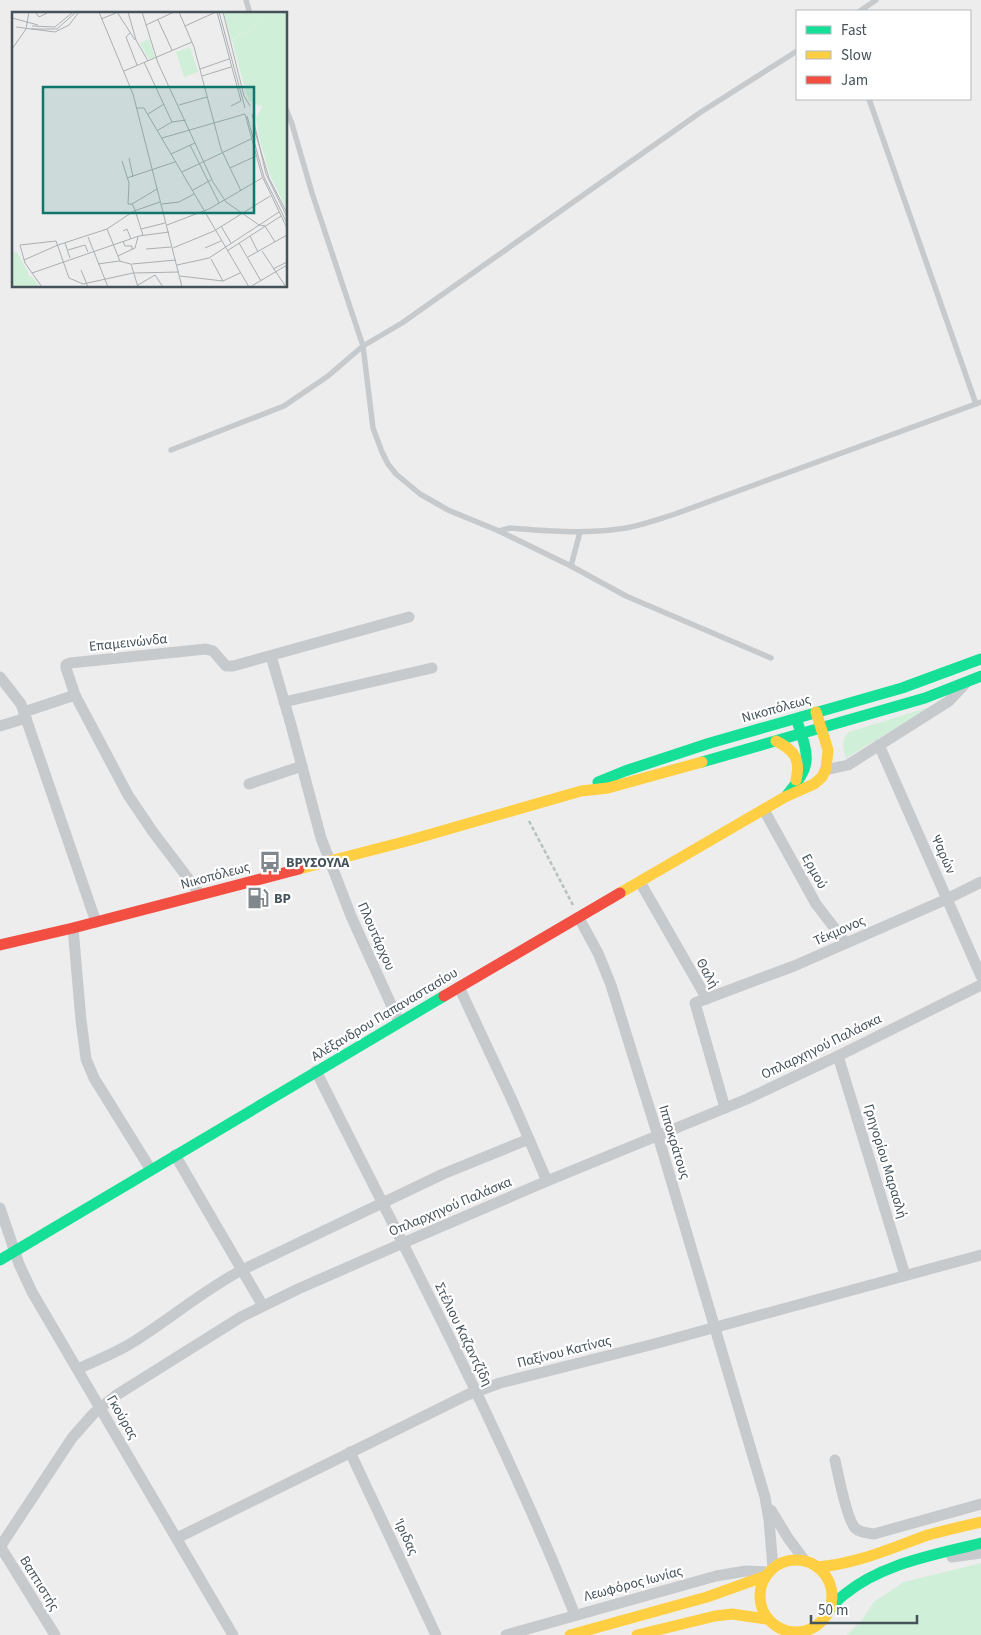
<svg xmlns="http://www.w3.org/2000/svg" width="981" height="1635" viewBox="0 0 981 1635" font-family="'Source Sans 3',sans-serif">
	<defs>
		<pattern id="building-back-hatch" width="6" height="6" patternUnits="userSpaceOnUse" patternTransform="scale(1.25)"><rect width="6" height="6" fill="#d5d6d7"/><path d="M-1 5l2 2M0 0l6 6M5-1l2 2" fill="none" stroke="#aeb0b1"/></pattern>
		<filter id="shadow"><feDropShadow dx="-4.5" dy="4.5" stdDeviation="0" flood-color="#0004"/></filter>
	</defs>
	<rect width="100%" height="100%" fill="#eeeded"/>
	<!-- grass -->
	<g fill="#d0efd9">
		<path d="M933,706L846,758C843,749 841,738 849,732Z"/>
		<path d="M981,1563V1635H847L862,1620L874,1602L904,1582Z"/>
	</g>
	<!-- building -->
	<path fill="url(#building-back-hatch)" stroke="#dfdfe0" filter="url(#shadow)" d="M263,892L266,904L251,908L249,896Z"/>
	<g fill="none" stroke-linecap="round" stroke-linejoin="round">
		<!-- path -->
		<path stroke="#b5c2bd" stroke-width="2.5" stroke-dasharray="4 2.5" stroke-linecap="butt" d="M529,821L573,905"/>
		<!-- lane -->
		<g stroke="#c7cacd" stroke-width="5.5">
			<path d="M246,0L250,14"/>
			<path d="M860,11L876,0"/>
			<path d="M869,99L976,404"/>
			<path d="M286,109L292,124L312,193L363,346L373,428L382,452L388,464L396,474L420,494L448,510L499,531L571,566L626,596L771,658"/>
			<path d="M171,450L284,406L328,376L363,346L402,323L701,112L797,51"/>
			<path d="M499,531L510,528C546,531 582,534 619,529C638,527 656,520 675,514L981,402"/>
			<path d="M571,566L580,532"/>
		</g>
		<!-- street -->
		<g stroke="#c7cacd" stroke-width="11">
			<path d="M271,656L291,725L321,838L351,916L399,1022"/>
			<path d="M0,677L21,704L96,922"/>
			<path d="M75,695L128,795L153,832L200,894"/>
			<path d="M284,702L432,668"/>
			<path d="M24,712L75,695L66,668V665L70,663L206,649L213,651L226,666H233L409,617"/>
			<path d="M0,726L26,718"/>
			<path d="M879,745L981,976"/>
			<path d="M825,770L848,765L949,701L965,684"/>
			<path d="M249,784L302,766"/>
			<path d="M764,810L816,904L846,943"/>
			<path d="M640,882L707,999"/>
			<path d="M579,918L598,953L611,985L658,1136L765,1497L769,1520L773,1568"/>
			<path d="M73,928L81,1020L86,1059L94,1078L151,1170"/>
			<path d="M459,987L512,1100L547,1181"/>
			<path d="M838,1056L905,1275"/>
			<path d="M316,1071C406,1251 500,1428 575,1615"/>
			<path d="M725,1108L695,1003L794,966L947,899L981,882"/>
			<path d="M175,1155L263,1306"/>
			<path d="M0,1208L19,1264L32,1292L233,1635"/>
			<path d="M78,1369C95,1361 113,1354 130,1344C168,1321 202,1291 242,1270L443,1174L529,1139"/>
			<path d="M350,1452L436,1635"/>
			<path d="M835,1460C838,1474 847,1520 855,1528C860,1533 867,1533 874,1534L981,1504"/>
			<path d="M771,1510L788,1538L805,1561"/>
			<path d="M177,1538L467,1395L500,1383L654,1344L981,1255"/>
			<path d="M0,1546L55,1635"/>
			<path d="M0,1547L72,1438L94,1413L115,1396L241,1317L298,1289L403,1243L547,1181L747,1099L838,1056L981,985"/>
			<path d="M952,1557L981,1553"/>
			<path d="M506,1635L716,1576L746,1571L769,1572"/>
		</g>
		<!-- fast -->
		<g stroke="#16e098" stroke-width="11">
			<path d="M702,762L925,698L981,676"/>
			<path d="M598,782L625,771L710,743L902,688L981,659"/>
			<path d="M787,795C811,766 810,759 798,724"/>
			<path d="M0,1260L444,996"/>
			<path d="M829,1610C834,1605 839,1598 845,1594C883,1563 935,1555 981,1543"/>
		</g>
		<!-- slow -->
		<g stroke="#ffcf43" stroke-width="11">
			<path d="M776,741C794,750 801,759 796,780"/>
			<path d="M299,869L407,841L581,791L608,788L702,762"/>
			<path d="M620,893L785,797L814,784L822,777L826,769L828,750L816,712"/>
			<circle cx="796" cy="1596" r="36"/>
			<path d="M817,1567C857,1564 891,1548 928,1535C946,1530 963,1526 981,1522"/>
			<path d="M570,1635L707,1597L766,1576"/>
			<path d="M637,1635L715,1616L732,1614L767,1619"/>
		</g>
		<!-- jam -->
		<g stroke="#f24e42" stroke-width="11">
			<path d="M0,945L73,928L299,869"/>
			<path d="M444,996L620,893"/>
		</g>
	</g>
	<!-- icons -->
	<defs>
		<g id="bus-bare" transform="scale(1.725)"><path d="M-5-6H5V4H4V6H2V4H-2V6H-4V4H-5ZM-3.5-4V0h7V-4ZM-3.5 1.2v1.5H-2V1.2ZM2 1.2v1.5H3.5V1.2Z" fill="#80888d" stroke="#fff" stroke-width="2.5" paint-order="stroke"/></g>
		<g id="fuel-bare" transform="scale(1.725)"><path d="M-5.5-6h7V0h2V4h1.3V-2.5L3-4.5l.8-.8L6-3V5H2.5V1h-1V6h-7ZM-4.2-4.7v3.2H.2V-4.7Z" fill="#80888d" stroke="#fff" stroke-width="2.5" paint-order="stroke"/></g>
	</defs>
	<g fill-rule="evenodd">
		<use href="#bus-bare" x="270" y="862"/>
		<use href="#fuel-bare" x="258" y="898"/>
	</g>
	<g text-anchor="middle" stroke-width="4.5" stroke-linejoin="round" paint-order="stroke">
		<!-- street labels -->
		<g font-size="14" fill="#44525a" stroke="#fff">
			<text transform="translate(128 642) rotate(-6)" y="5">Επαμεινώνδα</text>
			<text transform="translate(776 708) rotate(-16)" y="5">Νικοπόλεως</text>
			<text transform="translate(944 854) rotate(66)" y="5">Ψαρών</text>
			<text transform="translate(815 871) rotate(61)" y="5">Ερμού</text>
			<text transform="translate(215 875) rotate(-15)" y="5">Νικοπόλεως</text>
			<text transform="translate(839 930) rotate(-24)" y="5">Τέκμονος</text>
			<text transform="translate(377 936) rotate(66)" y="5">Πλουτάρχου</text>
			<text transform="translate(708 973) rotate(61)" y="5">Θαλή</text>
			<text transform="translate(384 1014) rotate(-31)" y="5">Αλέξανδρου Παπαναστασίου</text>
			<text transform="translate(821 1046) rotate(-26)" y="5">Οπλαρχηγού Παλάσκα</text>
			<text transform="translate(675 1142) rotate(73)" y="5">Ιπποκράτους</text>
			<text transform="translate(886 1161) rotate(73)" y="5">Γρηγορίου Μαρασλή</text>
			<text transform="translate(450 1206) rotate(-23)" y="5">Οπλαρχηγού Παλάσκα</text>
			<text transform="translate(464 1334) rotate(64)" y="5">Στέλιου Καζαντζίδη</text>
			<text transform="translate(564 1351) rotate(-14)" y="5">Παξίνου Κατίνας</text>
			<text transform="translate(123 1417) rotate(60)" y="5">Γκούρας</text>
			<text transform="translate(407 1537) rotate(65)" y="5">Ίριδας</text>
			<text transform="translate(40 1583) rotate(58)" y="5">Βαπτιστής</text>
			<text transform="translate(633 1583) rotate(-15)" y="5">Λεωφόρος Ιωνίας</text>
		</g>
		<!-- poi labels -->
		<g font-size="14" font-weight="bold" fill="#44525a" stroke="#fff" text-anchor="start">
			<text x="286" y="867">ΒΡΥΣΟΥΛΑ</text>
			<text x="274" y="903">BP</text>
		</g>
	</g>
	<!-- overview -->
	<g transform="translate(12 12)">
		<rect width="275" height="275" fill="#eeeded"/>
		<path d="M212,0H265L219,28ZM178,35L186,60L172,65L164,40ZM275,45V195L274,196L258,163L247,125L244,106L250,95L237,89L231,70ZM5,240L10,249L17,262L7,264L4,258L0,259V241Z" fill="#d0efd9"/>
		<path d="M265,0H275V45L231,70L220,28ZM137,27L143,45L137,48L128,31ZM4,258L7,264L14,262L21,266L28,275H0V259Z" fill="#d0efd9"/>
		<path fill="none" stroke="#aaafb2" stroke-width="1" d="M23,0L27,5L37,0M87,0L121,82L170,275M105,0L123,28M116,0L124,28L136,49M130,0L146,51L201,170L214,190L247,213L253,214L263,230M167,0L182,35L209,137L229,179M205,0L229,89L219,94M207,0L233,96M211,0L232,84L238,94M0,6L26,13M89,7L104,1M146,8L160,38M134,13L162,0M20,14L43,15L61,0M173,14L204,0M4,15L43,20L57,13L67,0M19,17H45L64,0M118,21L114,25L125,53M0,37L14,17L17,0M132,50L160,110M188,57L217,47M112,59L180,30M190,64L219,55M167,93L195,85M124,96H132L237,275M136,102L152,92M233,102L250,164L275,216M240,102L254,162L275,205M235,104L252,165L275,211M241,113L257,166L275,201M146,118L160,110L174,108M150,126L233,102M178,133L207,191M159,142L183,131M117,146L121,165M110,149L117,171L116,192H120L123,198M218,156L244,144M170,160L239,127M115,166L163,150M181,178L199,168M120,192L145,177M150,192L167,190L182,182M123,198L129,217M155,213L197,197L250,166M209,214L219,231M95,217L108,249M111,219L115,217L119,227M131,223L129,217L153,211M238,224L246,240M76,225L96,275M111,229L113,234H120V237M53,231L58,246M227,231L249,269M46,233L95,217L122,199L148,190M161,236L202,219L258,184M193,236L209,229M134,237L159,235M56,238L73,233L76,240M215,239L269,204M250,239L274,275M106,244L123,236L126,225M236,245L275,223M199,247L211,269M12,248L46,233M86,252L107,249L119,252L126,275M120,252L164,248M165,253L197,246L267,200M261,257L275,250M69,258L76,275M20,261L127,224L157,220M168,264L211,269L228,261M126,273L143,263L151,275M30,275L13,251L8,233L44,229L57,266L71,272L121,261L167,260M238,275L275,253"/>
		<path fill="#0f766e" fill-opacity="0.15" stroke="#0f766e" stroke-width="2.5" d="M31,75H242V201H31Z"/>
		<rect width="275" height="275" fill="none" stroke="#44525a" stroke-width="2.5"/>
	</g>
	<!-- legend -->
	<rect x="796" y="10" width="175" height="90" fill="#ffffff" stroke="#b4babd"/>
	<rect x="806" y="26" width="25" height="8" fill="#16e098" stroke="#b4babd"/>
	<text x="841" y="35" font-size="15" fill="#44525a">Fast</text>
	<rect x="806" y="51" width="25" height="8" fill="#ffcf43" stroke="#b4babd"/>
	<text x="841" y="60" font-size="15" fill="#44525a">Slow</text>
	<rect x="806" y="76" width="25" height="8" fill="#f24e42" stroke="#b4babd"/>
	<text x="841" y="85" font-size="15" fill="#44525a">Jam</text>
	<!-- scale -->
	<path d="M811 1615v8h106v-8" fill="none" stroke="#44525a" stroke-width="2.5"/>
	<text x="818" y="1615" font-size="15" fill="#44525a" stroke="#ffffff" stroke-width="4" paint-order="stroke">50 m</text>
</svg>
